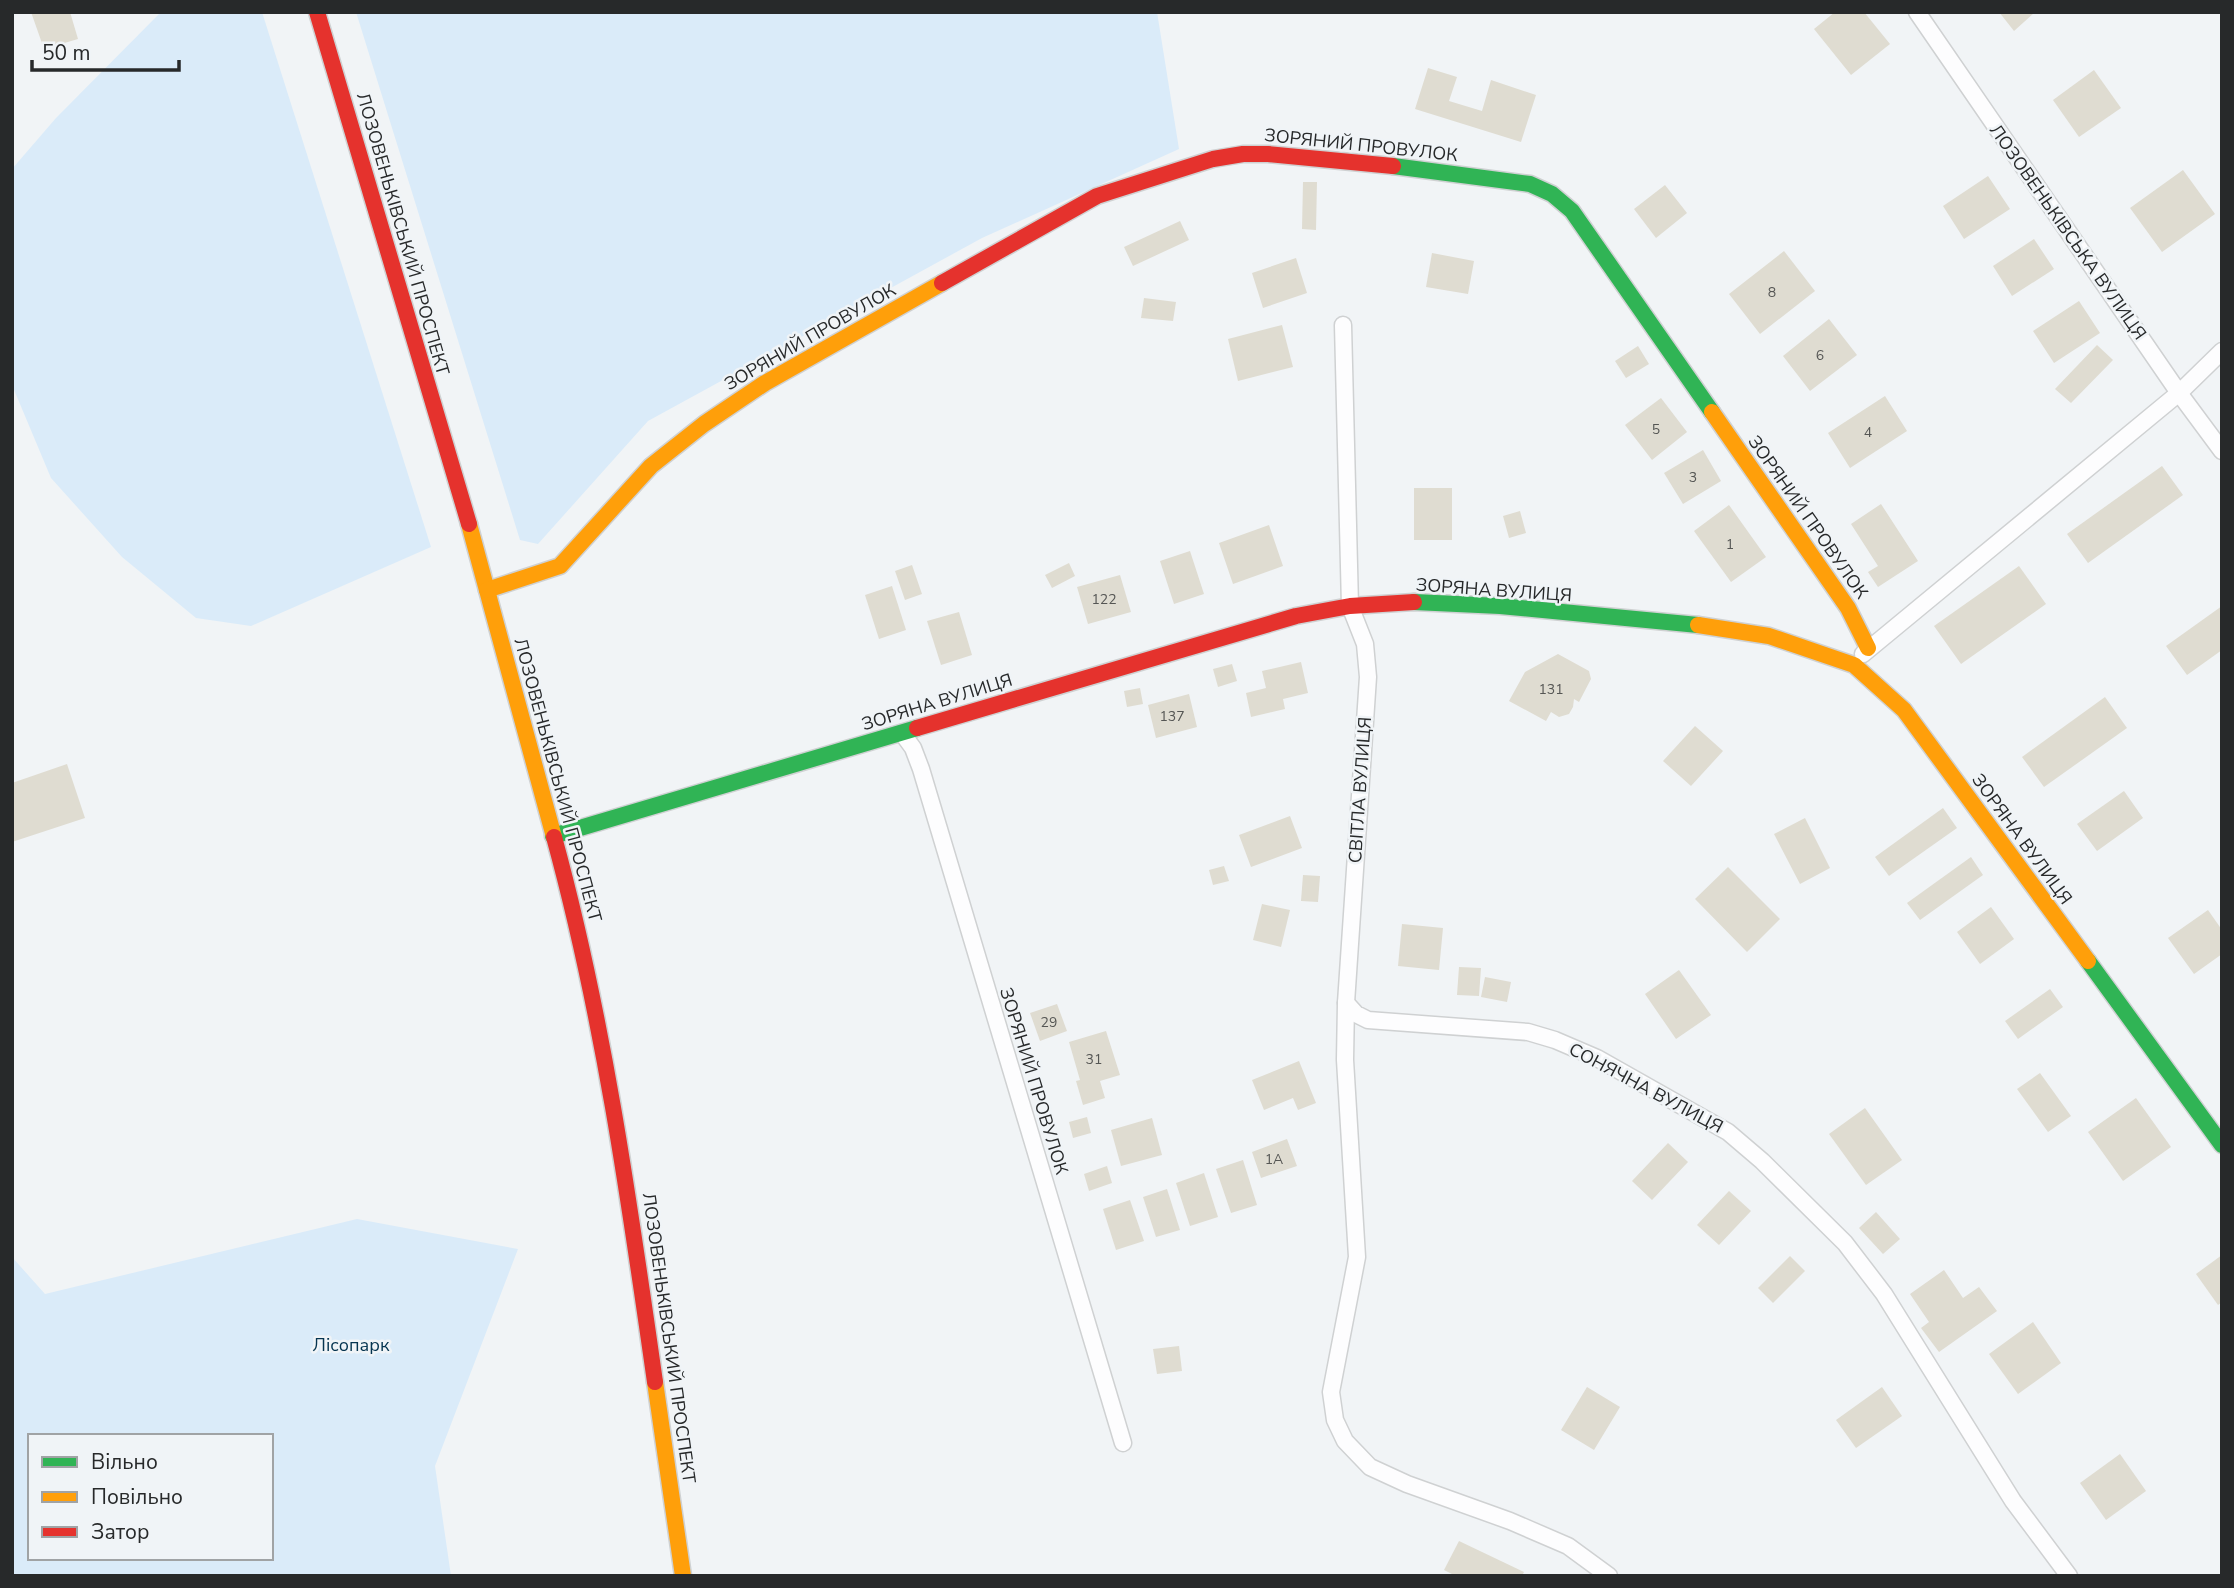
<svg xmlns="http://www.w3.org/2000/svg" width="2234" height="1588" viewBox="0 0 2234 1588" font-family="'Nunito Sans',sans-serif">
	<rect width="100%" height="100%" fill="#f1f4f6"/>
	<!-- green -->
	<g fill="#daebf9" fill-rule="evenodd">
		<path d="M161,12H262L431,547L251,626L196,618L122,557L51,478L12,385V169L56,118Z"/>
		<path d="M356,12H1157L1179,149L982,238L648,421L538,544L520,540Z"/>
		<path d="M357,1219L518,1249L435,1466L451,1576H12V1257L45,1294ZM30,1436H271V1558H30Z"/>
	</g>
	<!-- building -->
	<g fill="#dfdcd1">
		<path d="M31,12H70L78,39L44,49Z"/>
		<path d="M1835,12H1864L1890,44L1851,75L1814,29Z"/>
		<path d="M1999,12H2035L2014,31Z"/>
		<path d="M1428,68L1457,77L1449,101L1482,111L1491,80L1536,95L1521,142L1415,109Z"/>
		<path d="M2094,70L2121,108L2079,137L2053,100Z"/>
		<path d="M2183,170L2215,214L2162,252L2130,208Z"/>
		<path d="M1988,176L2010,209L1964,239L1943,206Z"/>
		<path d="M1303,182H1317L1316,230L1302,229Z"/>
		<path d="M1665,185L1687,213L1656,238L1634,209Z"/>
		<path d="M1180,221L1189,240L1133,266L1124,247Z"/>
		<path d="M2034,239L2054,269L2012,296L1993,266Z"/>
		<path d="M1784,251L1815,291L1760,334L1729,294Z"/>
		<path d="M1432,253L1474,261L1468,294L1426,287Z"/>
		<path d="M1296,258L1307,293L1263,308L1252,273Z"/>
		<path d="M1144,298L1176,302L1173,321L1141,318Z"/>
		<path d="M2079,301L2100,333L2054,363L2033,331Z"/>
		<path d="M1829,319L1857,355L1810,391L1783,356Z"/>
		<path d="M1282,325L1293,367L1238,381L1228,339Z"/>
		<path d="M2097,345L2113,360L2071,403L2055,389Z"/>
		<path d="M1638,346L1649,364L1626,378L1615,361Z"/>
		<path d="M1885,396L1907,431L1850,468L1828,433Z"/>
		<path d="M1661,398L1687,432L1652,460L1625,425Z"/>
		<path d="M1703,450L1721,481L1683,504L1664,473Z"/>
		<path d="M2162,466L2183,495L2088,563L2067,534Z"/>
		<rect x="1414" y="488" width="38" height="52"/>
		<path d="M1881,504L1918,561L1878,587L1868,572L1878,566L1851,524Z"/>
		<path d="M1729,505L1766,557L1731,582L1694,531Z"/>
		<path d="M1520,511L1526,533L1509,538L1503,516Z"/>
		<path d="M1269,525L1283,566L1233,584L1219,543Z"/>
		<path d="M1190,551L1204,594L1174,604L1160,561Z"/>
		<path d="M1069,563L1075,576L1052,588L1045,575Z"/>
		<path d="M912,565L922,594L905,600L895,571Z"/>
		<path d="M2019,566L2046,604L1961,664L1934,626Z"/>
		<path d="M1120,575L1131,612L1088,624L1077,587Z"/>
		<path d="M892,586L906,630L879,639L865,595Z"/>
		<path d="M2222,606V650L2187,675L2166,646Z"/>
		<path d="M959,612L972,655L941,665L927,621Z"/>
		<path d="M1558,654L1589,671L1591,679L1579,702L1574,699L1573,707L1569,714L1559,717L1551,712L1546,721L1509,701L1525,672Z"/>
		<path d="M1301,662L1308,693L1283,699L1285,709L1251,717L1246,693L1266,688L1262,671Z"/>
		<path d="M1232,664L1237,681L1218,687L1213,669Z"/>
		<path d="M1140,688L1143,704L1127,707L1124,691Z"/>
		<path d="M1189,694L1197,727L1156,738L1148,705Z"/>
		<path d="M2105,697L2127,728L2044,787L2022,757Z"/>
		<path d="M1695,726L1723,751L1691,786L1663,761Z"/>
		<path d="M67,764L85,818L12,842V783Z"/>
		<path d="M2124,791L2143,818L2097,851L2077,824Z"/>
		<path d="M1943,808L1957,828L1889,876L1875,857Z"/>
		<path d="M1290,816L1302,848L1251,867L1239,835Z"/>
		<path d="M1805,818L1830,868L1800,884L1774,834Z"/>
		<path d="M1971,857L1983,875L1920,920L1907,903Z"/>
		<path d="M1224,866L1229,881L1213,885L1209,870Z"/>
		<path d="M1728,867L1780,919L1747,952L1695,899Z"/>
		<path d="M1303,875L1320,876L1318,902L1301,901Z"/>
		<path d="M1262,904L1290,910L1281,947L1253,940Z"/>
		<path d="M1991,907L2014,939L1980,964L1957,932Z"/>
		<path d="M2208,910L2222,930V954L2194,974L2168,938Z"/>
		<path d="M1402,924L1443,928L1439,970L1398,966Z"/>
		<path d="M1459,967L1481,968L1479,996L1457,995Z"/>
		<path d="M1679,970L1711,1015L1676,1039L1645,994Z"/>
		<path d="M1485,977L1511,982L1507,1002L1481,997Z"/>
		<path d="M2050,989L2063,1007L2018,1039L2005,1021Z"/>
		<path d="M1057,1004L1067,1031L1040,1041L1030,1013Z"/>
		<path d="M1106,1031L1120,1075L1100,1081L1105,1098L1083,1105L1076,1081L1080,1080L1069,1042Z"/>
		<path d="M1299,1061L1316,1103L1298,1110L1293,1098L1264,1110L1252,1080Z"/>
		<path d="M2040,1073L2071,1116L2048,1132L2017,1089Z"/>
		<path d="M2136,1098L2171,1147L2123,1181L2088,1132Z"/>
		<path d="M1865,1108L1902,1160L1866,1185L1829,1134Z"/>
		<path d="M1087,1117L1091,1133L1073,1138L1069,1122Z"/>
		<path d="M1152,1118L1162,1155L1121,1166L1111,1130Z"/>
		<path d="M1287,1139L1297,1166L1261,1178L1252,1152Z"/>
		<path d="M1668,1143L1688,1162L1652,1200L1632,1181Z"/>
		<path d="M1243,1160L1257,1205L1231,1213L1216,1169Z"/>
		<path d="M1107,1166L1112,1183L1089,1191L1084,1174Z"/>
		<path d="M1204,1173L1218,1217L1190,1226L1176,1183Z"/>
		<path d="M1167,1189L1180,1230L1156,1237L1143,1197Z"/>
		<path d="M1729,1191L1751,1211L1719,1245L1697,1225Z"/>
		<path d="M1130,1200L1144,1241L1116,1250L1103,1209Z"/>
		<path d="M1876,1212L1900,1239L1883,1254L1859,1228Z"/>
		<path d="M2222,1255V1302L2218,1305L2196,1274Z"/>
		<path d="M1790,1256L1805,1271L1773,1303L1758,1288Z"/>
		<path d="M1944,1270L1963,1298L1979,1287L1997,1311L1939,1352L1921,1328L1929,1322L1910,1294Z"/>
		<path d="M2033,1322L2061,1363L2018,1394L1989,1354Z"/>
		<path d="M1179,1346L1182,1371L1157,1374L1153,1349Z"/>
		<path d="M1587,1387L1620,1407L1594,1450L1561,1430Z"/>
		<path d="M1882,1387L1902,1416L1856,1448L1836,1420Z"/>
		<path d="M2120,1454L2146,1491L2106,1520L2080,1483Z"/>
		<path d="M1459,1541L1524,1572L1522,1576H1456L1444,1570Z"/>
	</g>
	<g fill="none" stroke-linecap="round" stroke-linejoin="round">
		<!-- street casing -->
		<g stroke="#cfd1d2" stroke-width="19">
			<g id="street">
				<path d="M1917,12L2179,393L2222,451"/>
				<path d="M1343,325L1350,606L1365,644L1368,677L1346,1003L1345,1060L1357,1257L1331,1392L1335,1420L1345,1441L1370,1467L1407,1484L1510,1521L1568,1546L1609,1576"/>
				<path d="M1863,654L2179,393L2222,351"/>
				<path d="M902,733L913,748L921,769L1123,1443"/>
				<path d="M1346,1003L1356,1014L1368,1020L1528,1032L1555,1040L1597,1058L1728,1132L1762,1161L1845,1243L1884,1294L2013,1501L2069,1576"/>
			</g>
		</g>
		<!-- fast casing -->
		<g stroke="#cfd1d2" stroke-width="19">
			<g id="fast">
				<path d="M1393,166L1530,184L1552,194L1572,211L1712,412"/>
				<path d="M1414,602L1500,606L1698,625"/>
				<path d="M553,836L917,728"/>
				<path d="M2088,961L2222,1145"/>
			</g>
		</g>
		<!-- slow casing -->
		<g stroke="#cfd1d2" stroke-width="19">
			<g id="slow">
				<path d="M1712,412L1848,608L1868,648"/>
				<path d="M469,524L554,837"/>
				<path d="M487,590L560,566L651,466L704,424L765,383L942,283"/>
				<path d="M1698,625L1769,636L1854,665L1904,710L2088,961"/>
				<path d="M655,1382L683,1576"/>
			</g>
		</g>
		<!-- jam casing -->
		<g stroke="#cfd1d2" stroke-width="19">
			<g id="jam">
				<path d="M317,12L469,524"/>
				<path d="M942,283L1097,196L1213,159L1243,154H1268L1393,166"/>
				<path d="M917,728L1296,616L1350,606L1414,602"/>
				<path d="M554,837C603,1016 629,1199 655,1382"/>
			</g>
		</g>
		<!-- street -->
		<use href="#street" stroke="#fdfdfe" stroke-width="16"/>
		<!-- fast -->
		<use href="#fast" stroke="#30b455" stroke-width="16"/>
		<!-- slow -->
		<use href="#slow" stroke="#ff9f0a" stroke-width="16"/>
		<!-- jam -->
		<use href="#jam" stroke="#e5322d" stroke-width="16"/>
	</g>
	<g text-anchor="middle" stroke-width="5" stroke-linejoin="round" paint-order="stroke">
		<!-- number labels -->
		<g font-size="14" fill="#555654">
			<text x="1772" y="297">8</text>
			<text x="1820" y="360">6</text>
			<text x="1656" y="434">5</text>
			<text x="1868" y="437">4</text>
			<text x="1693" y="482">3</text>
			<text x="1730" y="549">1</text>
			<text x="1104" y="604">122</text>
			<text x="1551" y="694">131</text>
			<text x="1172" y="721">137</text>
			<text x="1049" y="1027">29</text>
			<text x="1094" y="1064">31</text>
			<text x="1274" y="1164">1А</text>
		</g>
		<!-- street labels -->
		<g font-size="18" fill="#27292a" stroke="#f0f4f7">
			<text transform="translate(1361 145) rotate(6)" y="6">ЗОРЯНИЙ ПРОВУЛОК</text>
			<text transform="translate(2068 232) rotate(55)" y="6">ЛОЗОВЕНЬКІВСЬКА ВУЛИЦЯ</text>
			<text transform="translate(403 234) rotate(74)" y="6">ЛОЗОВЕНЬКІВСЬКИЙ ПРОСПЕКТ</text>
			<text transform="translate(810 337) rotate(-30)" y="6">ЗОРЯНИЙ ПРОВУЛОК</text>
			<text transform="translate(1808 517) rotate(55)" y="6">ЗОРЯНИЙ ПРОВУЛОК</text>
			<text transform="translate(1494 590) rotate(4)" y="6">ЗОРЯНА ВУЛИЦЯ</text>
			<text transform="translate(937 702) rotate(-17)" y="6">ЗОРЯНА ВУЛИЦЯ</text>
			<text transform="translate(558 780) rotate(75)" y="6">ЛОЗОВЕНЬКІВСЬКИЙ ПРОСПЕКТ</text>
			<text transform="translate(1360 790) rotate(-86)" y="6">СВІТЛА ВУЛИЦЯ</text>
			<text transform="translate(2022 839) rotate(54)" y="6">ЗОРЯНА ВУЛИЦЯ</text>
			<text transform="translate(1034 1081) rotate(73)" y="6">ЗОРЯНИЙ ПРОВУЛОК</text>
			<text transform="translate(1646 1088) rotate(28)" y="6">СОНЯЧНА ВУЛИЦЯ</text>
			<text transform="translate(669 1338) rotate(82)" y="6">ЛОЗОВЕНЬКІВСЬКИЙ ПРОСПЕКТ</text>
		</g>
		<!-- park labels -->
		<g font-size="18" fill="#053450" stroke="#f0f4f7">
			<text x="351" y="1351">Лісопарк</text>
		</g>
	</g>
	<!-- border -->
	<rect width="2234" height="1588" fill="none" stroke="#27292a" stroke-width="28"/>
	<!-- legend -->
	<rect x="28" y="1434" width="245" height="126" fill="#f0f4f7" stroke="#a0a3a5" stroke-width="2"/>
	<rect x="42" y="1457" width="35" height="10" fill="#30b455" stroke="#a0a3a5" stroke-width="2"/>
	<text x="91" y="1469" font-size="21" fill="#27292a">Вільно</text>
	<rect x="42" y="1492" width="35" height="10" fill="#ff9f0a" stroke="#a0a3a5" stroke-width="2"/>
	<text x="91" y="1504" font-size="21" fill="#27292a">Повільно</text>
	<rect x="42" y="1527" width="35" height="10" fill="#e5322d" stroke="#a0a3a5" stroke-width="2"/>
	<text x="91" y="1539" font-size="21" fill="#27292a">Затор</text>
	<!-- scale -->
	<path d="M32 60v10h147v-10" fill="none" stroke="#27292a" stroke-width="3.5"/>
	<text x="42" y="60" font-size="21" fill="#27292a" stroke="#f0f4f7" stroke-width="5" paint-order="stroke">50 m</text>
</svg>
